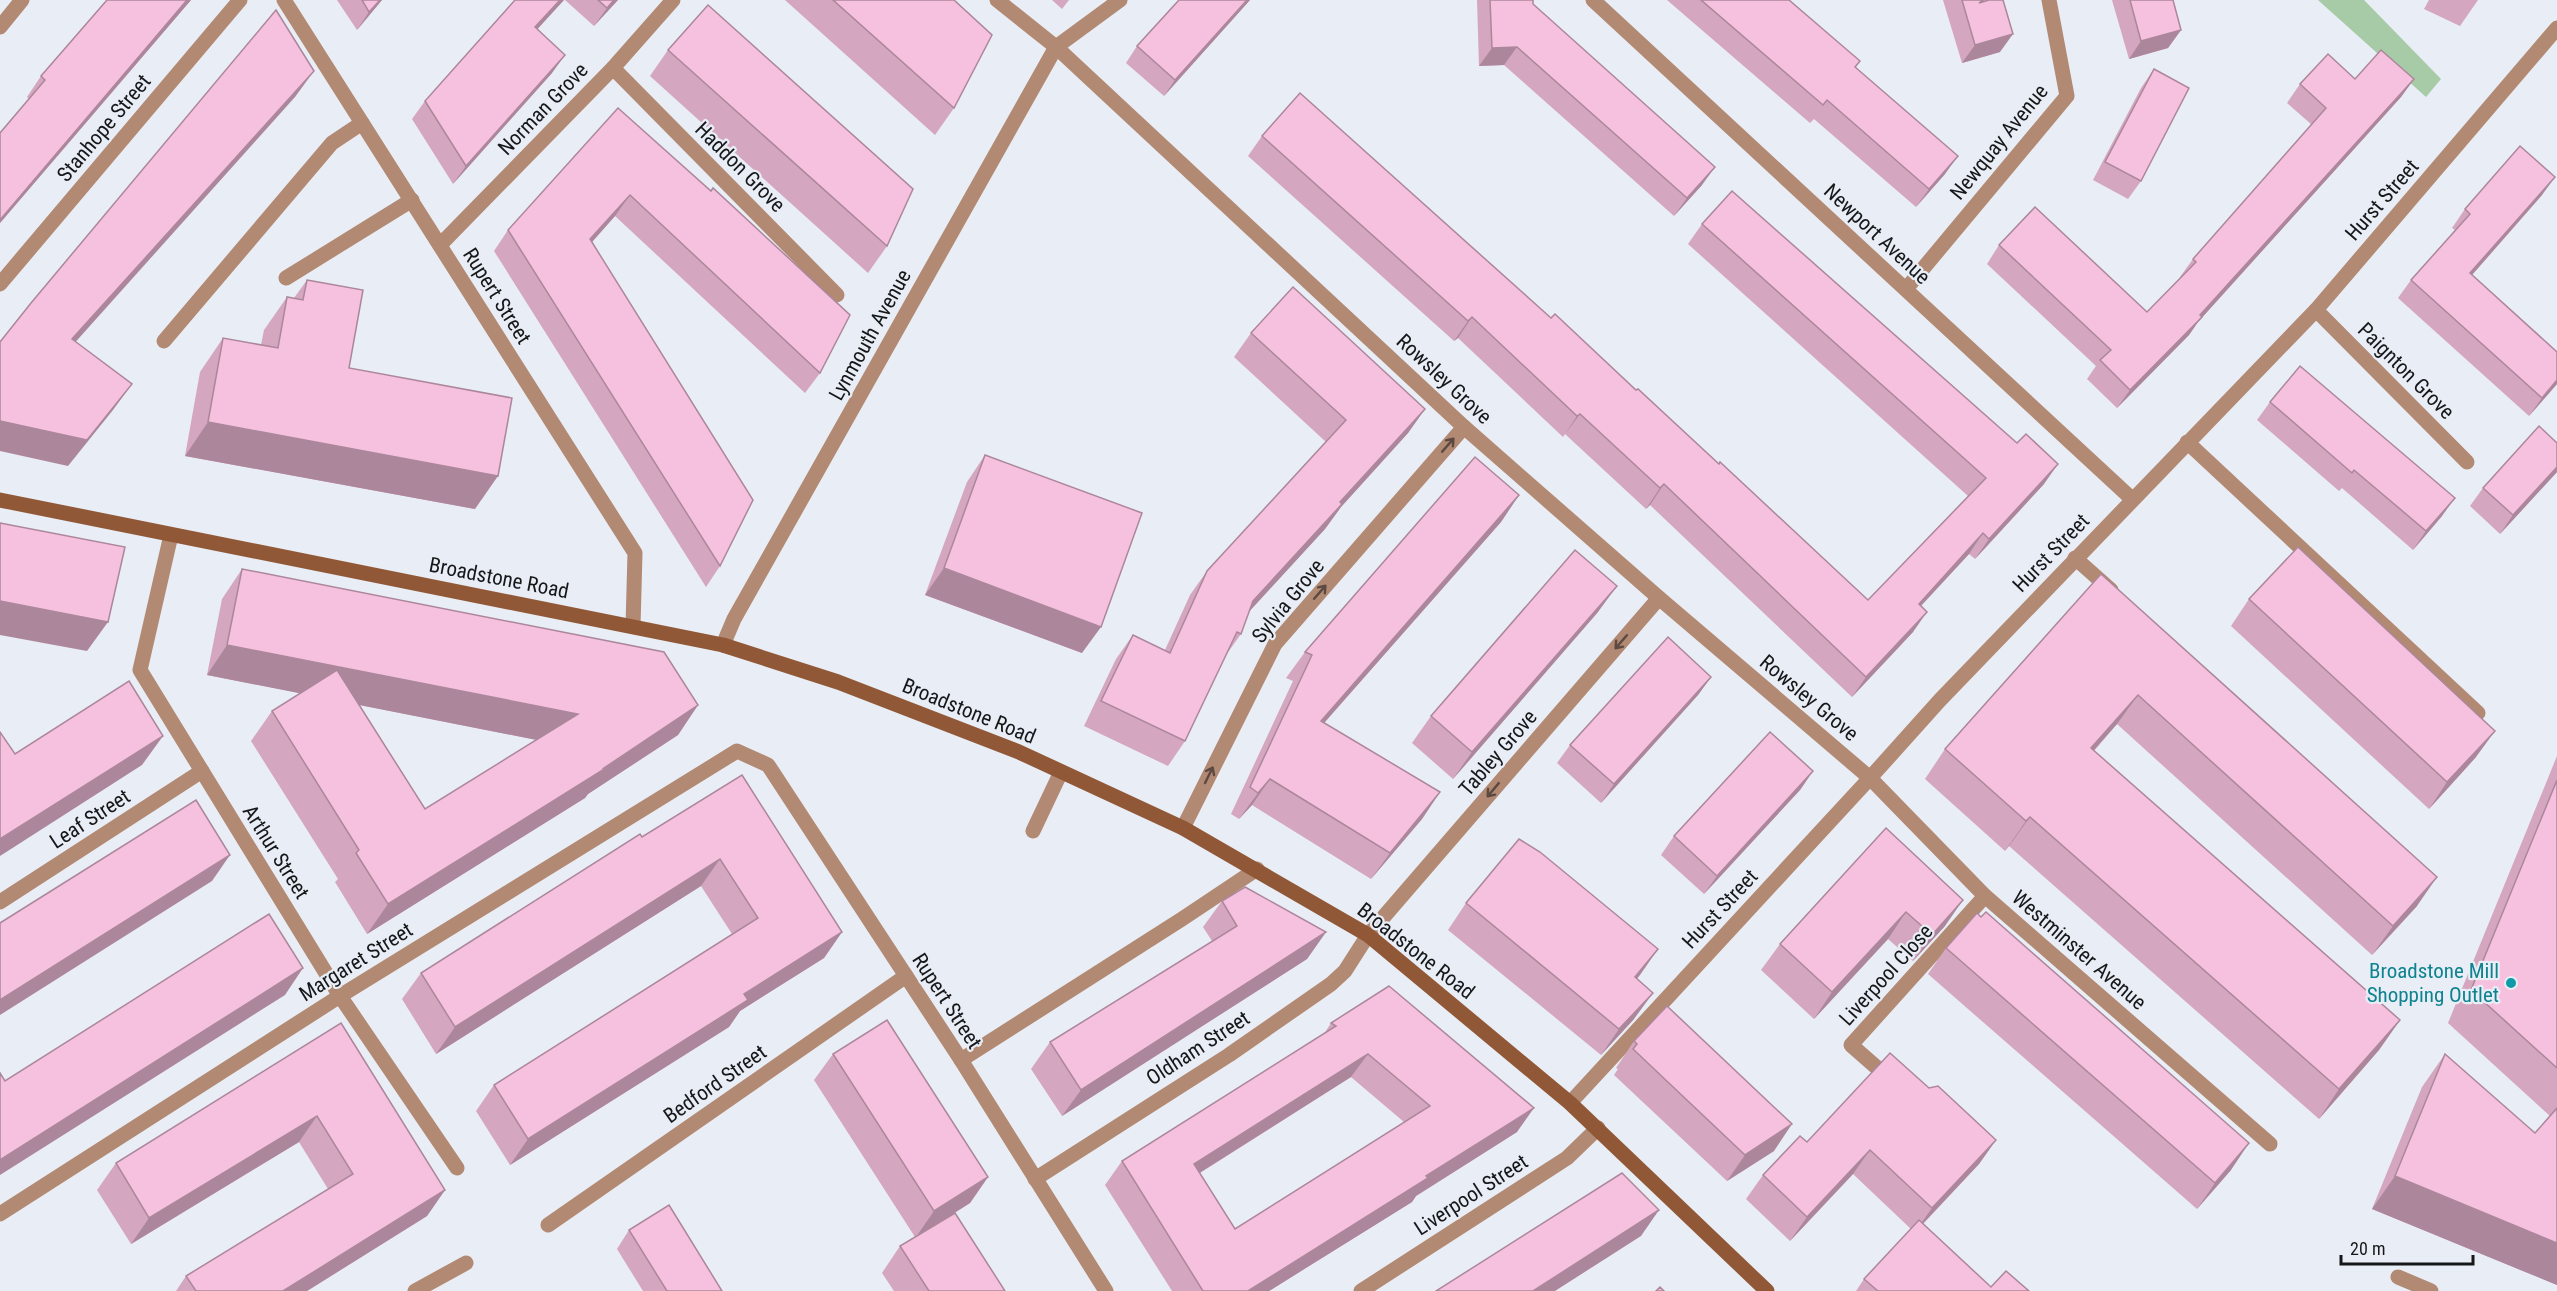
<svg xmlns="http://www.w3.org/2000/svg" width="2557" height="1291" viewBox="0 0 2557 1291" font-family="'Roboto Condensed',sans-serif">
	<rect width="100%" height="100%" fill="#e9edf5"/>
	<!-- green -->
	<path fill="#a7cba7" d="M2318,0H2364L2441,79L2426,97Z"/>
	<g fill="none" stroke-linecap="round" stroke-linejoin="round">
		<!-- lane -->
		<g stroke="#b28973" stroke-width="15">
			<path d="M0,27L22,0"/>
			<path d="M286,278L412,200"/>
			<path d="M164,341L332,143L362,123"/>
			<path d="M2187,442L2478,713"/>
			<path d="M1033,831L1061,772"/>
			<path d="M961,1060L1182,919L1257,869"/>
			<path d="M2398,1277L2431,1291"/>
		</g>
		<!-- street -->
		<g stroke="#b28973" stroke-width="15">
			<path d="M284,0L635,553L633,626"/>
			<path d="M997,0L1056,47L1464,427L1659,598L1870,778L1985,896L2270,1144"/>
			<path d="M1593,0L2132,499"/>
			<path d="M613,68L837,295"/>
			<path d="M440,245L613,68L673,0"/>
			<path d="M0,284L240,0"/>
			<path d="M1906,289L2067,96L2049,0"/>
			<path d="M2316,310L2467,462"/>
			<path d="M171,535L140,670L340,996L457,1168"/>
			<path d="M2075,558L2111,590"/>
			<path d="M723,645L734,619L1056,47L1120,0"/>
			<path d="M1183,828L1275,644L1464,427"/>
			<path d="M0,902L202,771"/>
			<path d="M1891,1080L1851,1045L1985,896"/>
			<path d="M1570,1103L1870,778L1940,700L2316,310L2557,28"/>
			<path d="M1035,1179L1229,1055L1331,984L1345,971L1368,935L1659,598"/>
			<path d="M0,1214L340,996L737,751L768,765L961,1060L1106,1291"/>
			<path d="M548,1225L906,976"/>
			<path d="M415,1291L466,1263"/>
			<path d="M1361,1291L1567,1158L1598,1128"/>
		</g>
		<!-- secondary -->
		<path stroke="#915837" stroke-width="15" d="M0,500L723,645L838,682L1019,752L1183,828L1368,935L1570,1103L1767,1291"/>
	</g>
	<!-- wall -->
	<g fill="#d4a6bf" fill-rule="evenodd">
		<path d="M107,0H191L0,223V133L29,99L27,97L41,76Z"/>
		<path d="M337,0H382L357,30Z"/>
		<path d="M515,0H564L537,29L552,73L453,184L412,119L425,101Z"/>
		<path d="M565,0H618L594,26Z"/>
		<path d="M785,0H954V108L935,135Z"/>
		<path d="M1052,0H1069L1062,9Z"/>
		<path d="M1179,0H1250L1164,96L1126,63L1137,46Z"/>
		<path d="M1477,0H1533V4L1702,185L1674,216L1504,65L1479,66Z"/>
		<path d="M1667,0H1789L1856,67L1945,174L1916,207L1814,119L1810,123Z"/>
		<path d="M1943,0H2003L2000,52L1962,63Z"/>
		<path d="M2112,0H2173L2181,30L2168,48L2129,59Z"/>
		<path d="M2429,0H2478L2460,26L2424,9Z"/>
		<path d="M668,50L887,246L868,273L650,76Z"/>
		<path d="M2154,69L2141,181L2128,199L2093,180L2141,88Z"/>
		<path d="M2355,79H2414L2401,97L2198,322L2189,335L2117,408L2087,379L2096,366L1987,264L1999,245L2147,312L2181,278L2180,277L2193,259L2312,125L2287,103L2300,84Z"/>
		<path d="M618,108L820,373L805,393L615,216L592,242L720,566L706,587L494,251L508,230Z"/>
		<path d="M1262,136L1551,318L1636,390L1719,464L1868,600L1968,496L1688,244L1702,224L2044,484L1975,559L1969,554L1921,606L1913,632L1852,697L1650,505L1646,509L1565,434L1563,437L1458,338L1454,341L1248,156Z"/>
		<path d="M2542,195L2472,275L2557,352V384L2529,416L2398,298L2411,280L2455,230L2452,228L2465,209Z"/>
		<path d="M307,280L349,368L475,509L185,456L200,372L223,338L261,345L264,330L287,297L294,298Z"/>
		<path d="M1251,333L1425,409L1408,433L1341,507L1325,529L1249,611L1241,634L1226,655L1185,741L1168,766L1084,726L1116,659L1133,635L1165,650L1190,595L1207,571L1326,442L1234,357Z"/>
		<path d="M2270,402L2442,516L2413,550L2342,488L2339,491L2257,420Z"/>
		<path d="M2557,443V472L2500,534L2470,506L2483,488Z"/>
		<path d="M985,455L1082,653L925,595L967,482Z"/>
		<path d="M1519,495L1501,522L1324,723L1440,792L1422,819L1371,879L1252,805L1239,819L1231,814L1293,681L1286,678L1305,652Z"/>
		<path d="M242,569L698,705L678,735L588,794L585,798L367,934L335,882L338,879L251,741L272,711L300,693L207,675L222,599ZM360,705L390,711L537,740L425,809Z"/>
		<path d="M2101,574L2417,906L2372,955L2117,724L2094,751L2400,1020L2379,1050L2319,1119L2009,846L2005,851L1925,779L1945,749Z"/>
		<path d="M2249,599L2476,757L2429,809L2231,626Z"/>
		<path d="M1598,612L1453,779L1412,743L1431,716Z"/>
		<path d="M1711,677L1698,695L1601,803L1557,763L1570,745Z"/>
		<path d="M2557,756V1285L2372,1209L2422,1087L2445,1054L2535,1133L2550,1116L2448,1023Z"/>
		<path d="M1813,771L1800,790L1704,894L1661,855L1674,836Z"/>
		<path d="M742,775L842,932L824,958L740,1011L729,1027L510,1165L476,1111L494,1085L732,934L701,886L436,1054L402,999L421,973Z"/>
		<path d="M1886,828L1945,926L1913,961L1888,939L1814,1019L1761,970L1780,944Z"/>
		<path d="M1222,901L1326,932L1307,959L1062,1116L1031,1069L1050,1042L1212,941L1203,927Z"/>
		<path d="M1466,903L1637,978L1634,1019L1601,1055L1448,930Z"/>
		<path d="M1946,948L2231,1170L2197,1209L1928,974Z"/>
		<path d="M341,1023L445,1190L427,1216L307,1291H176L186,1276L328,1189L299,1142L131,1244L97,1190L116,1163Z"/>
		<path d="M1331,1023L1517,1132L1416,1196L1412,1202L1269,1291H1172L1105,1185L1122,1161L1324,1034ZM1351,1077L1404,1122L1235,1229L1200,1173Z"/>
		<path d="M1634,1041L1774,1151L1727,1181L1614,1075L1618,1069L1616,1068Z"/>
		<path d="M833,1054L988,1177L970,1203L953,1214L1005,1291H894L882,1273L900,1246L915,1237L814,1080Z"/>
		<path d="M1929,1088L1996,1140L1979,1164L1923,1224L1991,1287L2029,1291H1856L1864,1279L1911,1229L1853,1174L1790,1241L1746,1199L1763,1175L1807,1142Z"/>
		<path d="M629,1230L722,1291H643L617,1249Z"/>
	</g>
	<!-- shaded-wall -->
	<g fill="#ac879b">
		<path d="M187,0H191L0,223V220Z"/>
		<path d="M380,0H382L357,30L369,12Z"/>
		<path d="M560,0H564L522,46L535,27Z"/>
		<path d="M614,0H618L594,26L607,8Z"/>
		<path d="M1247,0H1250L1164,96L1175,80Z"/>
		<path d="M2181,30L2168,48L2129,59L2141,41Z"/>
		<path d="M2013,34L2000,52L1962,63L1975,45Z"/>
		<path d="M1517,47L1504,65L1479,66L1492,48Z"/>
		<path d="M565,55L552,73L453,184L466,166Z"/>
		<path d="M314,71L295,97L54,366L72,339Z"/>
		<path d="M2414,79L2401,97L2198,322L2189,335L2117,408L2130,390L2200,315Z"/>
		<path d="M1958,156L1945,174L1916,207L1929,189Z"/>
		<path d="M1715,167L1702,185L1674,216L1687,198Z"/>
		<path d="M2555,177L2542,195L2457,292L2470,273Z"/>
		<path d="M630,195L615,216L576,260L590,239Z"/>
		<path d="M1472,317L1458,338L1454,341L1468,321Z"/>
		<path d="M2557,380V384L2529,416L2542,398Z"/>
		<path d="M132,384L113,410L68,466L0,451V421Z"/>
		<path d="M1425,409L1408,433L1341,507L1325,529L1236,626L1253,601L1340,502Z"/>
		<path d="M1580,414L1565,434L1563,437L1577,416Z"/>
		<path d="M208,422L498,476L475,509L185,456Z"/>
		<path d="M2058,464L2044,484L1975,559L1989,539Z"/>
		<path d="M2557,467V472L2500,534L2513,515Z"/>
		<path d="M1664,484L1650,505L1646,509L1660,488Z"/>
		<path d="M1519,495L1501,522L1302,748L1321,721Z"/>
		<path d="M2455,498L2442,516L2413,550L2426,531Z"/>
		<path d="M1983,533L1969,554L1904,624L1919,604Z"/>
		<path d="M944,568L1101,627L1082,653L925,595Z"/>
		<path d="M1617,586L1598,612L1453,779L1472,752Z"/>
		<path d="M0,601L108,622L87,651L0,635Z"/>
		<path d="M1927,612L1913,632L1852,697L1866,677Z"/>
		<path d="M227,645L578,714L557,744L207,675Z"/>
		<path d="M1711,677L1698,695L1601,803L1614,784Z"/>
		<path d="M2138,695L2117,724L2070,777L2091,748Z"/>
		<path d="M698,705L678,735L588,794L585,798L367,934L388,904L604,768Z"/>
		<path d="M2495,731L2476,757L2429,809L2447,782Z"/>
		<path d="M163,736L142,765L0,856V839Z"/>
		<path d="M1813,771L1800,790L1704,894L1717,876Z"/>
		<path d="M1270,779L1252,805L1239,819L1258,793Z"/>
		<path d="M1440,792L1422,819L1371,879L1390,853Z"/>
		<path d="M2030,817L2009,846L2005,851L2026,821Z"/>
		<path d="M230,855L212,881L0,1015V1000Z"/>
		<path d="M720,859L701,886L436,1054L455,1027Z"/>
		<path d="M2437,877L2417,906L2372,955L2393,926Z"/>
		<path d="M1963,900L1945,926L1913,961L1932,935Z"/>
		<path d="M1906,912L1888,939L1814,1019L1832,992Z"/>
		<path d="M842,932L824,958L740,1011L729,1027L510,1165L528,1139L744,994Z"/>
		<path d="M1326,932L1307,959L1062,1116L1081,1090Z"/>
		<path d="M1658,949L1640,975L1617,1003L1635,977Z"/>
		<path d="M303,968L285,995L0,1175V1160Z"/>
		<path d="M1653,993L1634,1019L1601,1055L1619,1029Z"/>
		<path d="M2400,1020L2379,1050L2319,1119L2339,1089Z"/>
		<path d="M1368,1054L1351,1077L1177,1187L1194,1164Z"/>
		<path d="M1534,1108L1517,1132L1416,1196L1412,1202L1269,1291H1248L1426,1176Z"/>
		<path d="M317,1116L299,1142L131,1244L149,1218Z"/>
		<path d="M1792,1124L1774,1151L1727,1181L1745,1155Z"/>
		<path d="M1996,1140L1979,1164L1915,1232L1932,1208Z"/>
		<path d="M2249,1143L2231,1170L2197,1209L2215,1183Z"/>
		<path d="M1870,1150L1853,1174L1790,1241L1807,1217Z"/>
		<path d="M2395,1176L2557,1243V1285L2372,1209Z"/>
		<path d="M988,1177L970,1203L916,1237L934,1211Z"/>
		<path d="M445,1190L427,1216L307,1291H283Z"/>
		<path d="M1659,1210L1641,1236L1555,1291H1533Z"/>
	</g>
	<!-- building -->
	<g fill="#f6c1de" stroke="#ac879b" stroke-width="1.5" fill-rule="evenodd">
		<path d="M107,0H187L0,220V133L45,80L41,76Z"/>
		<path d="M362,0H380L369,12Z"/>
		<path d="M515,0H560L535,27L565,55L466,166L425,101Z"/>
		<path d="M598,0H614L607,8Z"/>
		<path d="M833,0H954L992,35L954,108Z"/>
		<path d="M1179,0H1247L1175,80L1137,46Z"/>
		<path d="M1490,0H1533V4L1715,167L1687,198L1517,47L1492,48Z"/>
		<path d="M1701,0H1789L1860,61L1855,67L1958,156L1929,189L1827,100L1823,105Z"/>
		<path d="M1962,0H1983L1979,3L1989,0H2003L2013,34L1975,45Z"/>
		<path d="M2130,0H2173L2181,30L2141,41Z"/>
		<path d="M708,5L913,189L887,246L668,50Z"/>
		<path d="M276,10L314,71L72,339L132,384L87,440L0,421V342L31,303Z"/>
		<path d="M2381,50L2414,79L2200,315L2202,317L2130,390L2100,360L2111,350L1999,245L2035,207L2147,312L2196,262L2193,259L2326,108L2300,84L2328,54L2355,79Z"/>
		<path d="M2154,69L2189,88L2141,181L2105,162Z"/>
		<path d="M1300,93L1551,318L1555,314L1636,390L1638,389L1719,464L1720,462L1868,600L1986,478L1702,224L1732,191L2017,443L2026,434L2058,464L1989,539L1983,533L1919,604L1927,612L1866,677L1664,484L1660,488L1580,414L1577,416L1472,317L1468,321L1262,136Z"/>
		<path d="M618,108L711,191L713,188L850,315L820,373L630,195L590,239L753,500L720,566L508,230Z"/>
		<path d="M2520,146L2555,177L2470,273L2557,352V380L2542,398L2411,280L2470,214L2465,209Z"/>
		<path d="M307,280L363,290L349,368L512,398L498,476L208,422L223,338L278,348L287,297L303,300Z"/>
		<path d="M1293,287L1425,409L1340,502L1342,504L1253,601L1241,634L1237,632L1185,741L1101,701L1133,635L1170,653L1207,571L1346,420L1251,333Z"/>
		<path d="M2300,366L2455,498L2426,531L2354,470L2352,473L2270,402Z"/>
		<path d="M2539,426L2557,443V467L2513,515L2483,488Z"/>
		<path d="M985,455L1142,513L1101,627L944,568Z"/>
		<path d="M1475,457L1519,495L1321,721L1440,792L1390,853L1270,779L1258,793L1250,787L1312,655L1305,652Z"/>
		<path d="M0,523L125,547L108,622L0,601Z"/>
		<path d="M2298,547L2495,731L2447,782L2249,599Z"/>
		<path d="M1575,550L1617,586L1472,752L1431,716Z"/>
		<path d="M242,569L664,652L698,705L604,768H606L388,904L356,853L359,850L272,711L337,670L425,809L578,714L227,645Z"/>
		<path d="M2101,574L2437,877L2393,926L2138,695L2091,748L2400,1020L2339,1089L2030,817L2026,821L1945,749Z"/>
		<path d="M1668,637L1711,677L1614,784L1570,745Z"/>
		<path d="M129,681L163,736L0,839V732L15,754Z"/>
		<path d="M1770,732L1813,771L1717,876L1674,836Z"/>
		<path d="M742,775L842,932L744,994L748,1000L528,1139L494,1085L758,918L720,859L455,1027L421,973L640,834L642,837Z"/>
		<path d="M2557,780V1068L2471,990Z"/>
		<path d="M196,800L230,855L0,1000V923Z"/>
		<path d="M1886,828L1963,900L1932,935L1906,912L1832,992L1780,944Z"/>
		<path d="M1519,839L1540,852L1658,949L1635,977L1653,993L1619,1029L1466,903Z"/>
		<path d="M1245,887L1326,932L1081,1090L1050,1042L1237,926L1222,901Z"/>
		<path d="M1986,912L2249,1143L2215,1183L1946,948L1977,913L1981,917Z"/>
		<path d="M269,914L303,968L0,1160V1073L5,1081Z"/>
		<path d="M1389,986L1534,1108L1426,1176L1428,1178L1248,1291H1203L1122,1161L1336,1026L1331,1023ZM1368,1054L1430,1106L1235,1229L1194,1164Z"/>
		<path d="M1667,1006L1792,1124L1745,1155L1633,1049L1637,1044L1634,1041Z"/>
		<path d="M887,1020L988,1177L934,1211L833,1054Z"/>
		<path d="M341,1023L445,1190L283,1291H196L186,1276L353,1174L317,1116L149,1218L116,1163Z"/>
		<path d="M1890,1053L1929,1088L1938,1086L1996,1140L1932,1208L1870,1150L1807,1217L1763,1175L1800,1136L1807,1142Z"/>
		<path d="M2445,1054L2535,1133L2557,1108V1243L2395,1176Z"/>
		<path d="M1622,1173L1659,1210L1533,1291H1436Z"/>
		<path d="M669,1205L722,1291H667L629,1230Z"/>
		<path d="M955,1213L1005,1291H929L900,1246Z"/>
		<path d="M1919,1220L1991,1287L2006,1271L2029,1291H1878L1864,1279Z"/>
		<path d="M1660,1287L1664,1291H1656Z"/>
	</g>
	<!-- one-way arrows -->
	<defs><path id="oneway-shaft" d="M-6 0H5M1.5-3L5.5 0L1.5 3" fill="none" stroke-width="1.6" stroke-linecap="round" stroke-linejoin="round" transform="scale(1.5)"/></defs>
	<g stroke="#5c4a42">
		<use href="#oneway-shaft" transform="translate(1448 445) rotate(-49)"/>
		<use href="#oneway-shaft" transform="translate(1320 592) rotate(-49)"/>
		<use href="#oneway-shaft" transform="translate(1621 642) rotate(131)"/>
		<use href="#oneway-shaft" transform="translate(1209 775) rotate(-64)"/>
		<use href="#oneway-shaft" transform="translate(1493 790) rotate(130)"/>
	</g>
	<!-- markers -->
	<circle fill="#0f9aa8" stroke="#e9edf5" stroke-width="2" cx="2511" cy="983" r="6"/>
	<g text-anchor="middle" stroke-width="4.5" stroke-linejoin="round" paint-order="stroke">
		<!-- street labels -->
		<g font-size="21" fill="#151719" stroke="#e9edf5">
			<text transform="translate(543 109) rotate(-46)" y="7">Norman Grove</text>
			<text transform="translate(104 128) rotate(-50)" y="7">Stanhope Street</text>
			<text transform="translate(1999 142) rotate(-51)" y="7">Newquay Avenue</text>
			<text transform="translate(740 167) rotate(45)" y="7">Haddon Grove</text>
			<text transform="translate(2382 200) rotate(-49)" y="7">Hurst Street</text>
			<text transform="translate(1877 234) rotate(43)" y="7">Newport Avenue</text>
			<text transform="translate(497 296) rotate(58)" y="7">Rupert Street</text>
			<text transform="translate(870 335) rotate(-61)" y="7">Lynmouth Avenue</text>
			<text transform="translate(2406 371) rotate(45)" y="7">Paignton Grove</text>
			<text transform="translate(1444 379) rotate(43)" y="7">Rowsley Grove</text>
			<text transform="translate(2051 553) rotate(-46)" y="7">Hurst Street</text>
			<text transform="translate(499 578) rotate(11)" y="7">Broadstone Road</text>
			<text transform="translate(1288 601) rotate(-51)" y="7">Sylvia Grove</text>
			<text transform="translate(1809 698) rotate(40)" y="7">Rowsley Grove</text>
			<text transform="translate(969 711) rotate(22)" y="7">Broadstone Road</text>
			<text transform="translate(1498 753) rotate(-49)" y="7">Tabley Grove</text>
			<text transform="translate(90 819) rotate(-33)" y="7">Leaf Street</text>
			<text transform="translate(276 852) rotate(58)" y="7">Arthur Street</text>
			<text transform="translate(1720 909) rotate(-47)" y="7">Hurst Street</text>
			<text transform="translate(2079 950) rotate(41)" y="7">Westminster Avenue</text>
			<text transform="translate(1416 951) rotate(38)" y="7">Broadstone Road</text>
			<text transform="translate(356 962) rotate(-32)" y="7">Margaret Street</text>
			<text transform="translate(1886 975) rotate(-48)" y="7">Liverpool Close</text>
			<text transform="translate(947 1001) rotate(57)" y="7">Rupert Street</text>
			<text transform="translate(1198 1048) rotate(-33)" y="7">Oldham Street</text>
			<text transform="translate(715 1084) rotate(-35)" y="7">Bedford Street</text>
			<text transform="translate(1471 1195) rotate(-33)" y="7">Liverpool Street</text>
		</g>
		<!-- culture labels -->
		<g font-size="21" fill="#0d838f" stroke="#e9edf5" text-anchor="end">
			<text x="2499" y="978">Broadstone Mill<tspan x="2499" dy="24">Shopping Outlet</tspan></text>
		</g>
	</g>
	<!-- scale -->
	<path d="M2341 1255v9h132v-9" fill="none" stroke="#151719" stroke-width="3"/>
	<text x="2350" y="1255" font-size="18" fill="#151719" stroke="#e9edf5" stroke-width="4.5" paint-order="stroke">20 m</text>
</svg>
